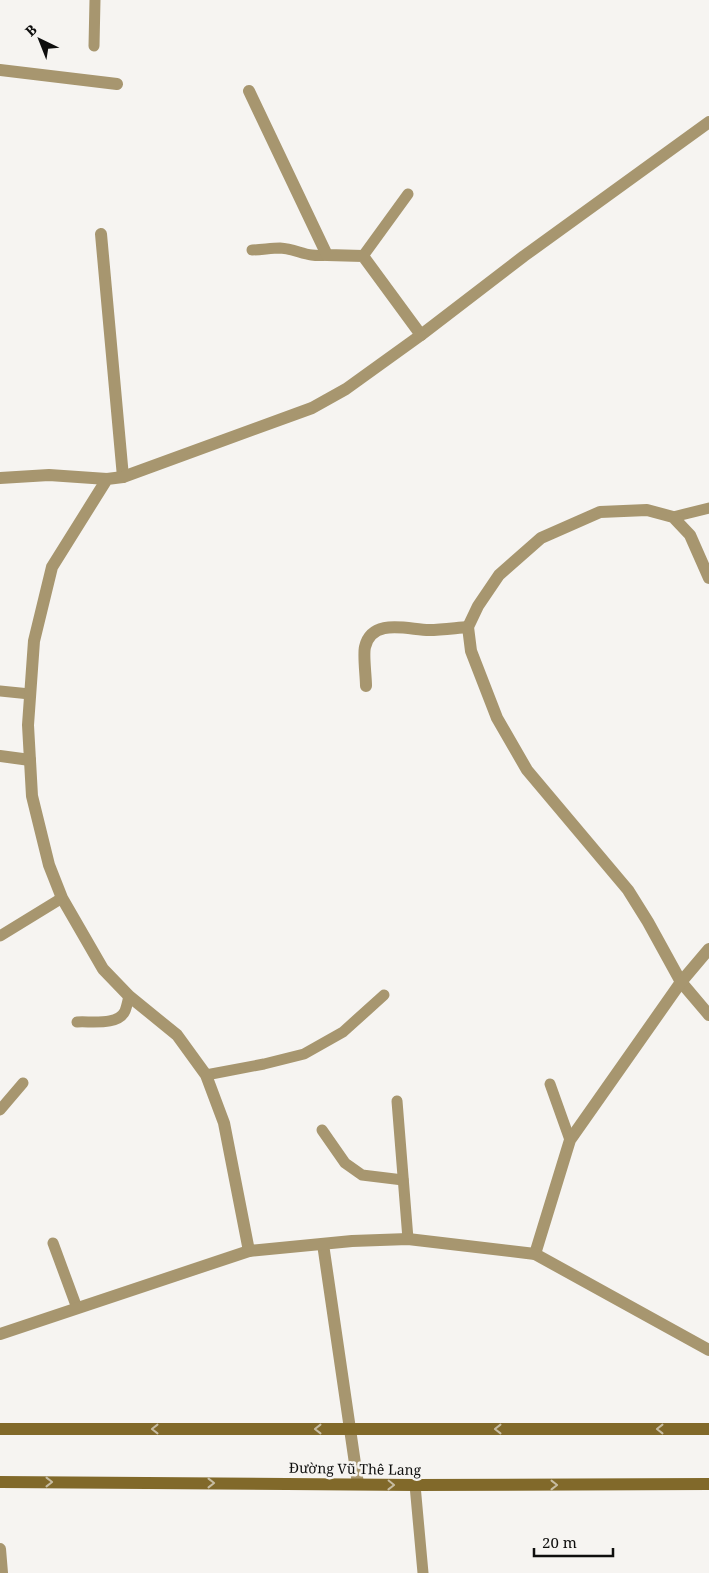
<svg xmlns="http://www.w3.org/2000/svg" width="709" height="1573" viewBox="0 0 709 1573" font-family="'Noto Serif',serif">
	<rect width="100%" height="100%" fill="#f6f4f1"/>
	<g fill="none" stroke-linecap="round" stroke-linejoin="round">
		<!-- lane -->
		<g stroke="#a7966f" stroke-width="11">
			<path d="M94,46L95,0"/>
			<path d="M252,250C261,250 271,248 280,248C298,249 307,258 327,255"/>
			<path d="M363,256L408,194"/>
			<path d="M673,517L709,508"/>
			<path d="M0,691L30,694"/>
			<path d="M0,936L62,898"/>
			<path d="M77,1022C91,1021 118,1026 125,1011C127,1006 128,1000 129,996"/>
			<path d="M206,1075L264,1064L304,1054L343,1032L384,995"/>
			<path d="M550,1084L570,1140"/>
			<path d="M397,1101L408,1239"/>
			<path d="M0,1110L23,1083"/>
			<path d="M322,1130L345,1163L362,1175L403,1180"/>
			<path d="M53,1243L77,1308"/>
			<path d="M415,1485L423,1573"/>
		</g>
		<!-- street -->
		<g stroke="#a7966f" stroke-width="12">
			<path d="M0,70L117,84"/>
			<path d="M249,91L327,255L363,256L421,335"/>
			<path d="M101,234L123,477"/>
			<path d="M0,478L49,475L107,479"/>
			<path d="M709,578L690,535L673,517L647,510L600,512L541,538L499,575L478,606L468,627L471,651L497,718L527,770L628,890L648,922L681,982L709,1015"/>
			<path d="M366,686C366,676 363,655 365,647C372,617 409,630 429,630C442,630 455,628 468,627"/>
			<path d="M0,756L30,760"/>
			<path d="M323,1244L358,1484"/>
			<path d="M249,1251L224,1123L206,1075L177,1035L129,996L103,969L62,898L49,865L32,796L28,725L34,641L52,567L107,479L123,477L312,408L346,389L421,335L524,256L709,122"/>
			<path d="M535,1254L570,1140L681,982L709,949"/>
			<path d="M0,1334L249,1251L352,1241L408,1239L535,1254L709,1350"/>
			<path d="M0,1549L2,1573"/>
		</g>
		<!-- secondary -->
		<g stroke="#81692a" stroke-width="12">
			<path d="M0,1429H709"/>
			<path d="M0,1482L415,1485L709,1484"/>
		</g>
	</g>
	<!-- one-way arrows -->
	<defs><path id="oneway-chevron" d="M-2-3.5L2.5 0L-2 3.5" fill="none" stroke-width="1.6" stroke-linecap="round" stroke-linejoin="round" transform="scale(1.25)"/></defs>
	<g stroke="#c7bca1">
		<use href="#oneway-chevron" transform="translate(155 1429) rotate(-180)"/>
		<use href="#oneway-chevron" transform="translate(318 1429) rotate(-180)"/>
		<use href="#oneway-chevron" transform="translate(498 1429) rotate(-180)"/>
		<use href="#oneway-chevron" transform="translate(660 1429) rotate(-180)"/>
		<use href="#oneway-chevron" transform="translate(49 1482)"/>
		<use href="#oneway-chevron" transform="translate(211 1483)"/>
		<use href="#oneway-chevron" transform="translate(391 1485) rotate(1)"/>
		<use href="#oneway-chevron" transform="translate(554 1485)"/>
	</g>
	<g text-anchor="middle" stroke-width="5" stroke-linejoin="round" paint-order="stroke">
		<!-- street labels -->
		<g font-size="14" fill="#0e0e0d" stroke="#f6f4f1">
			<text transform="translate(355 1469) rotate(1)" y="5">Đường Vũ Thê Lang</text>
		</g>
	</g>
	<!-- north arrow -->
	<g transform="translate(40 40) rotate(317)" stroke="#f6f4f1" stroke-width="4" paint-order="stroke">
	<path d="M0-4L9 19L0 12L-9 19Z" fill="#0e0e0d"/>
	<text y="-8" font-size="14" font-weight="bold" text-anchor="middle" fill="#0e0e0d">B</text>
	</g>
	<!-- scale -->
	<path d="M534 1548v8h79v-8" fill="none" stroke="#0e0e0d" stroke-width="2.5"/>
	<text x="542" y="1548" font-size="15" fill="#0e0e0d" stroke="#f6f4f1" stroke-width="4" paint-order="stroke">20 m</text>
</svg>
